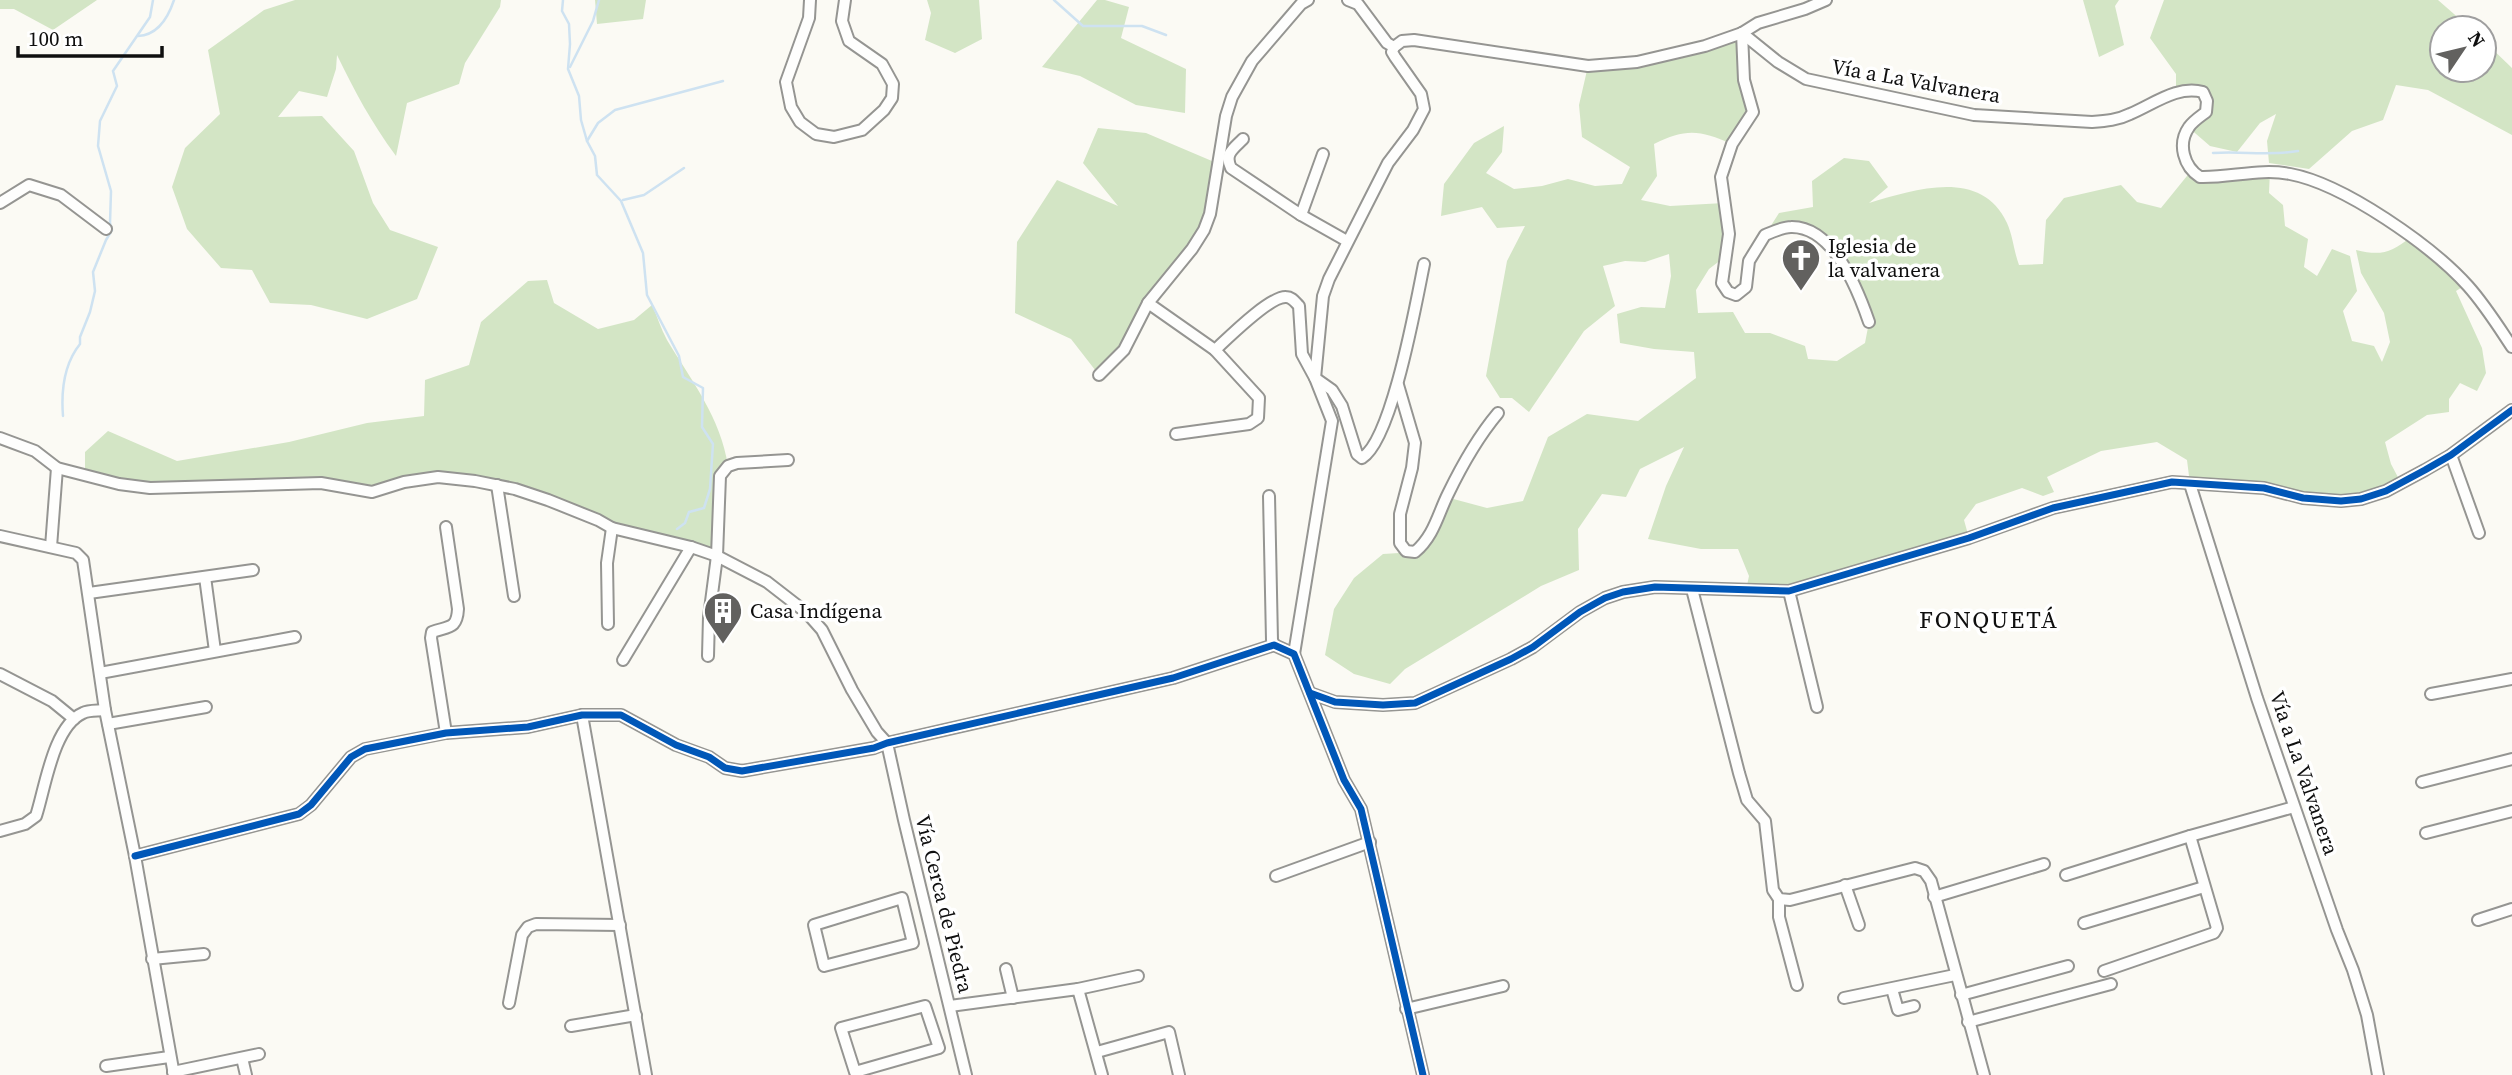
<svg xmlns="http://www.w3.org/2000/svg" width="2512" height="1075" viewBox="0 0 2512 1075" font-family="'Source Serif 4',serif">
	<rect width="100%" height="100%" fill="#fbfaf4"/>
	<!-- forest -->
	<g fill="#d3e5c5">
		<path d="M0,0H97L53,30L14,9H0Z"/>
		<path d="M295,0H501L500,7L465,63L459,84L407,103L396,156C371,122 355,92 337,55L336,69L327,97L299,91L278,117L322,116L354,151L373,203L390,230L438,247L417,299L367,319L311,305L270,303L252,270L221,268L187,229L172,187L185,148L220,114L208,50L264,10Z"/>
		<path d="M595,0H646L643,19L597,24Z"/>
		<path d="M927,0H979L982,39L955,53L925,40L931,13Z"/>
		<path d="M1097,0H1105L1129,7L1121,38L1186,69L1185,113L1136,105L1080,76L1042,67Z"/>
		<path d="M2083,0H2119L2115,6L2124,45L2099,57Z"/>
		<path d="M2164,0H2438L2470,28H2442V70H2484V41L2512,68V135L2428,90L2396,85L2383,120L2352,131L2309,169L2269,163L2267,141L2276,114L2260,123L2237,152L2210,146L2188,127L2206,112L2203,93L2176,92V74L2150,38Z"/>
		<path d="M1742,33L1753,112L1732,144C1700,130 1686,128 1654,144L1657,176L1641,200L1670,206L1724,203L1726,256L1709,269L1696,290L1698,313L1733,312L1745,333H1770L1805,346L1808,359L1837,361L1865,343L1869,322L1829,245L1790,227L1765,235L1779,213L1813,207L1812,181L1844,158L1869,161L1888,187L1869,203C1914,190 1981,167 2007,223C2013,236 2014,252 2019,265L2043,264L2046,220L2064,198L2121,185L2137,202L2161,208L2191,171L2200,177L2270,171L2269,193L2283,205L2285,226L2308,239L2304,267L2317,276L2332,249L2350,256L2357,291L2343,311L2352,341L2374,346L2382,362L2390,342L2384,313L2361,273L2356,250C2381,256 2391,253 2411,237L2467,284L2456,291L2482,348L2486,373L2477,391L2460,383L2449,399V412L2427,415L2385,442L2391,464L2401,483L2341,501L2264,488L2190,484L2187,460L2157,442L2101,451L2047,477L2054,492L2043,496L2022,488L1976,504L1964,520L1969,538L1789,591L1746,590L1749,576L1738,549H1701L1648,539L1666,486L1684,447L1640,469L1626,497L1602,494L1578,529L1579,570L1541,586L1405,669L1390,684L1354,674L1325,655L1334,609L1354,578L1383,554L1415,552L1446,497L1487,508L1523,501L1548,437L1587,414L1638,421L1696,378L1694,352L1654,349L1620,343L1617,314L1641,307L1665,308L1671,276L1669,254L1645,262L1625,261L1603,266L1615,306L1584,331L1529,412L1512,398H1500L1486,376L1507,261L1525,226L1497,228L1482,207L1441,216L1444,184L1474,143L1504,126L1502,152L1486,173L1514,189L1542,186L1568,179L1595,186L1622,184L1630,167L1582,137L1579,105L1588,66L1637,62Z"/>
		<path d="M1098,128L1146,133L1219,164L1210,214L1124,350L1099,375L1071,339L1015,313L1017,242L1057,180L1118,206L1083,163Z"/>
		<path d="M547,280L554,303L598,329L634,320L652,305C657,316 661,329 667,340C691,380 721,418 728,466L720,476L717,556L612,528L548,500L438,477L372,492L321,483L189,488L85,476V452L108,431L177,461L289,442L367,423L424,416L425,380L469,365L481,322L528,281Z"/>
	</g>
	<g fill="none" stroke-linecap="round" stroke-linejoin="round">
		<!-- stream -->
		<g stroke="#cee2f1" stroke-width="2.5">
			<path d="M563,0L562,11L569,24L570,44L568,69L579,96L581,120L587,141L595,156L597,175L621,201L643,253L647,295L679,356L683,377L703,388L702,427L713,444L710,489L704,508L689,512L685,523L677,529"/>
			<path d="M1054,0L1083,26H1142L1166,35"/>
			<path d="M138,36C158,35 168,18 174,0"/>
			<path d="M570,67L593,21L599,0"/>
			<path d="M587,141L598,123L615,110L723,81"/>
			<path d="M2213,153C2242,151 2270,156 2298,151"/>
			<path d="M623,200L644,195L684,168"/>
			<path d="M63,416C61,391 64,364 80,344V337L90,312L95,291L93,272L106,240L112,230L110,223L111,191L98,146L100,121L117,86L113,71L150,17L153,0"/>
		</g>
		<!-- minor casing -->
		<g stroke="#959592" stroke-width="14">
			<g id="minor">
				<path d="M810,0L809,18L786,82L791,107L800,122L816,134L834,137L862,130L884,110L892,98L893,84L882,64L849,41L842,21L845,0"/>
				<path d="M1308,0L1301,4L1252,61L1232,97L1226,116L1210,214L1204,230L1192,249L1148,303L1215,350C1228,338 1270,296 1286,297C1292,297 1295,302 1299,306L1302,354L1315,378L1332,390L1342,406L1357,454L1362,458C1392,440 1416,303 1424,264"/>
				<path d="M1742,33L1778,62L1806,79L1974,115L2092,122C2106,121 2118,120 2130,114C2154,104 2177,85 2203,92L2207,101L2206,112C2201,116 2193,121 2189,127C2177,144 2184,167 2200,177C2230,178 2260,168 2290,174C2344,184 2432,246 2468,286C2485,305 2498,326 2512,347"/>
				<path d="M1742,33L1744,80L1753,112L1732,144L1721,177L1729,234L1722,283L1728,292L1736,295L1746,287L1749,261L1765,235C1772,232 1783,227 1791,227C1833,226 1858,290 1869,322"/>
				<path d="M1394,47L1402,41L1414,40L1588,66L1637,62L1705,46L1742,33L1758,23L1805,9L1826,0"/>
				<path d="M1243,139C1233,149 1224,154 1231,168L1301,215L1347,241"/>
				<path d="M0,203L29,185L61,195L106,229"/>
				<path d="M1301,215L1323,154"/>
				<path d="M1099,375L1124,350L1148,303"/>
				<path d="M1398,385L1415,443L1412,468L1400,514V543L1406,551L1415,552C1434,536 1438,514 1448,494C1462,465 1477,438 1498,413"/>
				<path d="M1176,434L1249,424L1258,418L1259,398L1215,350"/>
				<path d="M0,438L35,451L57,468L119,484L150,488L321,483L372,492L404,482L438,477L475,481L515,489L548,500L598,520L612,528L691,547L717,556L767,582L807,613L822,630L852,690L877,732L887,743"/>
				<path d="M2451,455L2479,533"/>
				<path d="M2190,484L2257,698L2337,930L2353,970L2367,1015L2378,1075"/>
				<path d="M497,485L514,596"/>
				<path d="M1269,496L1272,640L1274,645"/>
				<path d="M446,527L458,609C457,629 449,626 432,632L431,638L446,733"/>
				<path d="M0,536L76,553L83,560L105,710L135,856L174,1075"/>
				<path d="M51,547L57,468"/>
				<path d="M205,577L215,651"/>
				<path d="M1692,589L1739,773L1747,800L1765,821L1773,890L1779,899L1790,900L1915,868L1924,871L1931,881L1984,1075"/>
				<path d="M1789,591L1817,707"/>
				<path d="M89,593L253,570"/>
				<path d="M608,624L607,563L612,528"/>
				<path d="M1294,654L1332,421L1315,378L1323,296L1329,279L1388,163L1413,130L1424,109L1421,94L1395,57L1392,52L1394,47L1387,43L1358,4L1348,0"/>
				<path d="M708,656L709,617L717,556L720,476L728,466L737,463L788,460"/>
				<path d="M623,660L691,547"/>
				<path d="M100,673L295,637"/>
				<path d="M0,674L52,701L74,719"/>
				<path d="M1310,693L1335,702L1383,705L1415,703L1511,659L1533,647L1580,612L1605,598L1623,592L1655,587L1789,591L1969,538L2053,508L2172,482L2264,488L2303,498L2341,501L2361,499L2386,491L2425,470L2451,455L2512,410"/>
				<path d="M2431,694L2512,679"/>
				<path d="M582,715L646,1075"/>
				<path d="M108,724L206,707"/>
				<path d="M887,743L904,820L966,1075"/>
				<path d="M2422,782L2512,759"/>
				<path d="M0,831L25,824L36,816C45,789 53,726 83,713C89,710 98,711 105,710"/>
				<path d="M2426,833L2512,811"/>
				<path d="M135,856L299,814L311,805L351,757L365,749L446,733L528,727L582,715H621L676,745L709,757L725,768L742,771L874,748L887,743L1173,678L1274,645L1294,654L1344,780L1361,809L1423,1075"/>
				<path d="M2066,875L2190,836L2294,807"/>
				<path d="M1276,876L1370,842"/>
				<path d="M1845,885L1859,925"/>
				<path d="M1934,897L2044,864"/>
				<path d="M902,898L913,943L824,966L814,925Z"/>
				<path d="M1779,899V917L1797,985"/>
				<path d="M2478,920L2512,909"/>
				<path d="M2084,923L2204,887"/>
				<path d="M152,959L204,954"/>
				<path d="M1006,969L1013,998"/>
				<path d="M2104,971L2214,933L2217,928L2190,836"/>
				<path d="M1078,989L1138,976"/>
				<path d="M1892,989L1898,1010L1914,1006"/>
				<path d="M1961,995L2068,966"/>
				<path d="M1844,998L1955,975"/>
				<path d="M509,1003L522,935L528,927L536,924L620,925"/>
				<path d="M925,1006L939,1048L855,1072L841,1028Z"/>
				<path d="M950,1006L1078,989L1102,1075"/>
				<path d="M1406,1009L1503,986"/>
				<path d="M1968,1022L2111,984"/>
				<path d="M571,1026L636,1015"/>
				<path d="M1097,1052L1169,1032L1179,1075"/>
				<path d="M242,1058L246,1075"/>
				<path d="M106,1066L169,1057"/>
				<path d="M173,1072L259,1054"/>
			</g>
		</g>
		<!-- minor -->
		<use href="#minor" stroke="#fefefd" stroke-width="10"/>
		<!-- cycleway casing -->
		<g stroke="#fff" stroke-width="11">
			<g id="cycleway">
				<path d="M1310,693L1335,702L1383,705L1415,703L1511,659L1533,647L1580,612L1605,598L1623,592L1655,587L1789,591L1969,538L2053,508L2172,482L2264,488L2303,498L2341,501L2361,499L2386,491L2425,470L2451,455L2512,410"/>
				<path d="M135,856L299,814L311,805L351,757L365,749L446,733L528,727L582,715H621L676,745L709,757L725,768L742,771L874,748L887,743L1173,678L1274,645L1294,654L1344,780L1361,809L1423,1075"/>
			</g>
		</g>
		<!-- cycleway -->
		<use href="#cycleway" stroke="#0057b8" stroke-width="7"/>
	</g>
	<!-- icons -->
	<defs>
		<g id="church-pin" transform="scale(2.0125)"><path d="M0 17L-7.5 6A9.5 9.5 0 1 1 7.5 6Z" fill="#62615f" stroke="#fff"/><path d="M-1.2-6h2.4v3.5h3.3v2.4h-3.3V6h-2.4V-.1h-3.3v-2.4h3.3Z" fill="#fff"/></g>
		<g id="building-pin" transform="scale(2.0125)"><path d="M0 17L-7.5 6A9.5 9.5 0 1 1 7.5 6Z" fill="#62615f" stroke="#fff"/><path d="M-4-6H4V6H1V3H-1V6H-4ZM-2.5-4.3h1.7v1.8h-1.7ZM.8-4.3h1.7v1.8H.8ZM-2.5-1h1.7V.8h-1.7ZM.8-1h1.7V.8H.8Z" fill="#fff"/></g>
	</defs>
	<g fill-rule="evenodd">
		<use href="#church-pin" x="1801" y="258"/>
		<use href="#building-pin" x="723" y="611"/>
	</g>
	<g text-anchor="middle" stroke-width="7" stroke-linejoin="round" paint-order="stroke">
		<!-- street labels -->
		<g font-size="21" fill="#0f0f0f" stroke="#fff">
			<text transform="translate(1916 81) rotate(10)" y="7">Vía a La Valvanera</text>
			<text transform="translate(2304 773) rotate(71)" y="7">Vía a La Valvanera</text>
			<text transform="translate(944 904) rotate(76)" y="7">Vía Cerca de Piedra</text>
		</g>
		<!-- poi labels -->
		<g font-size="21" fill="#0f0f0f" stroke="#fff" text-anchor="start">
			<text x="1828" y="253">Iglesia de<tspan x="1828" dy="24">la valvanera</tspan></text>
			<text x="750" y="618">Casa Indígena</text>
		</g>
		<!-- quarter labels -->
		<g font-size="24" letter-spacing="2" fill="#0f0f0f" stroke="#fff">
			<text x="1989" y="628">FONQUETÁ</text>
		</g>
	</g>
	<!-- north arrow -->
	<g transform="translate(2463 49) rotate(55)"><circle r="33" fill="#ffffff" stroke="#9f9f9f" stroke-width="2"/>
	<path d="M0-5L12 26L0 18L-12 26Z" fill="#62615f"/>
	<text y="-10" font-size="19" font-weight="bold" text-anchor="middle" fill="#0f0f0f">N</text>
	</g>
	<!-- scale -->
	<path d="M18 46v10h144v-10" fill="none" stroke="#0f0f0f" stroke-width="3.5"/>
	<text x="28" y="46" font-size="21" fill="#0f0f0f" stroke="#ffffff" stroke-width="5" paint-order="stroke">100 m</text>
</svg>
